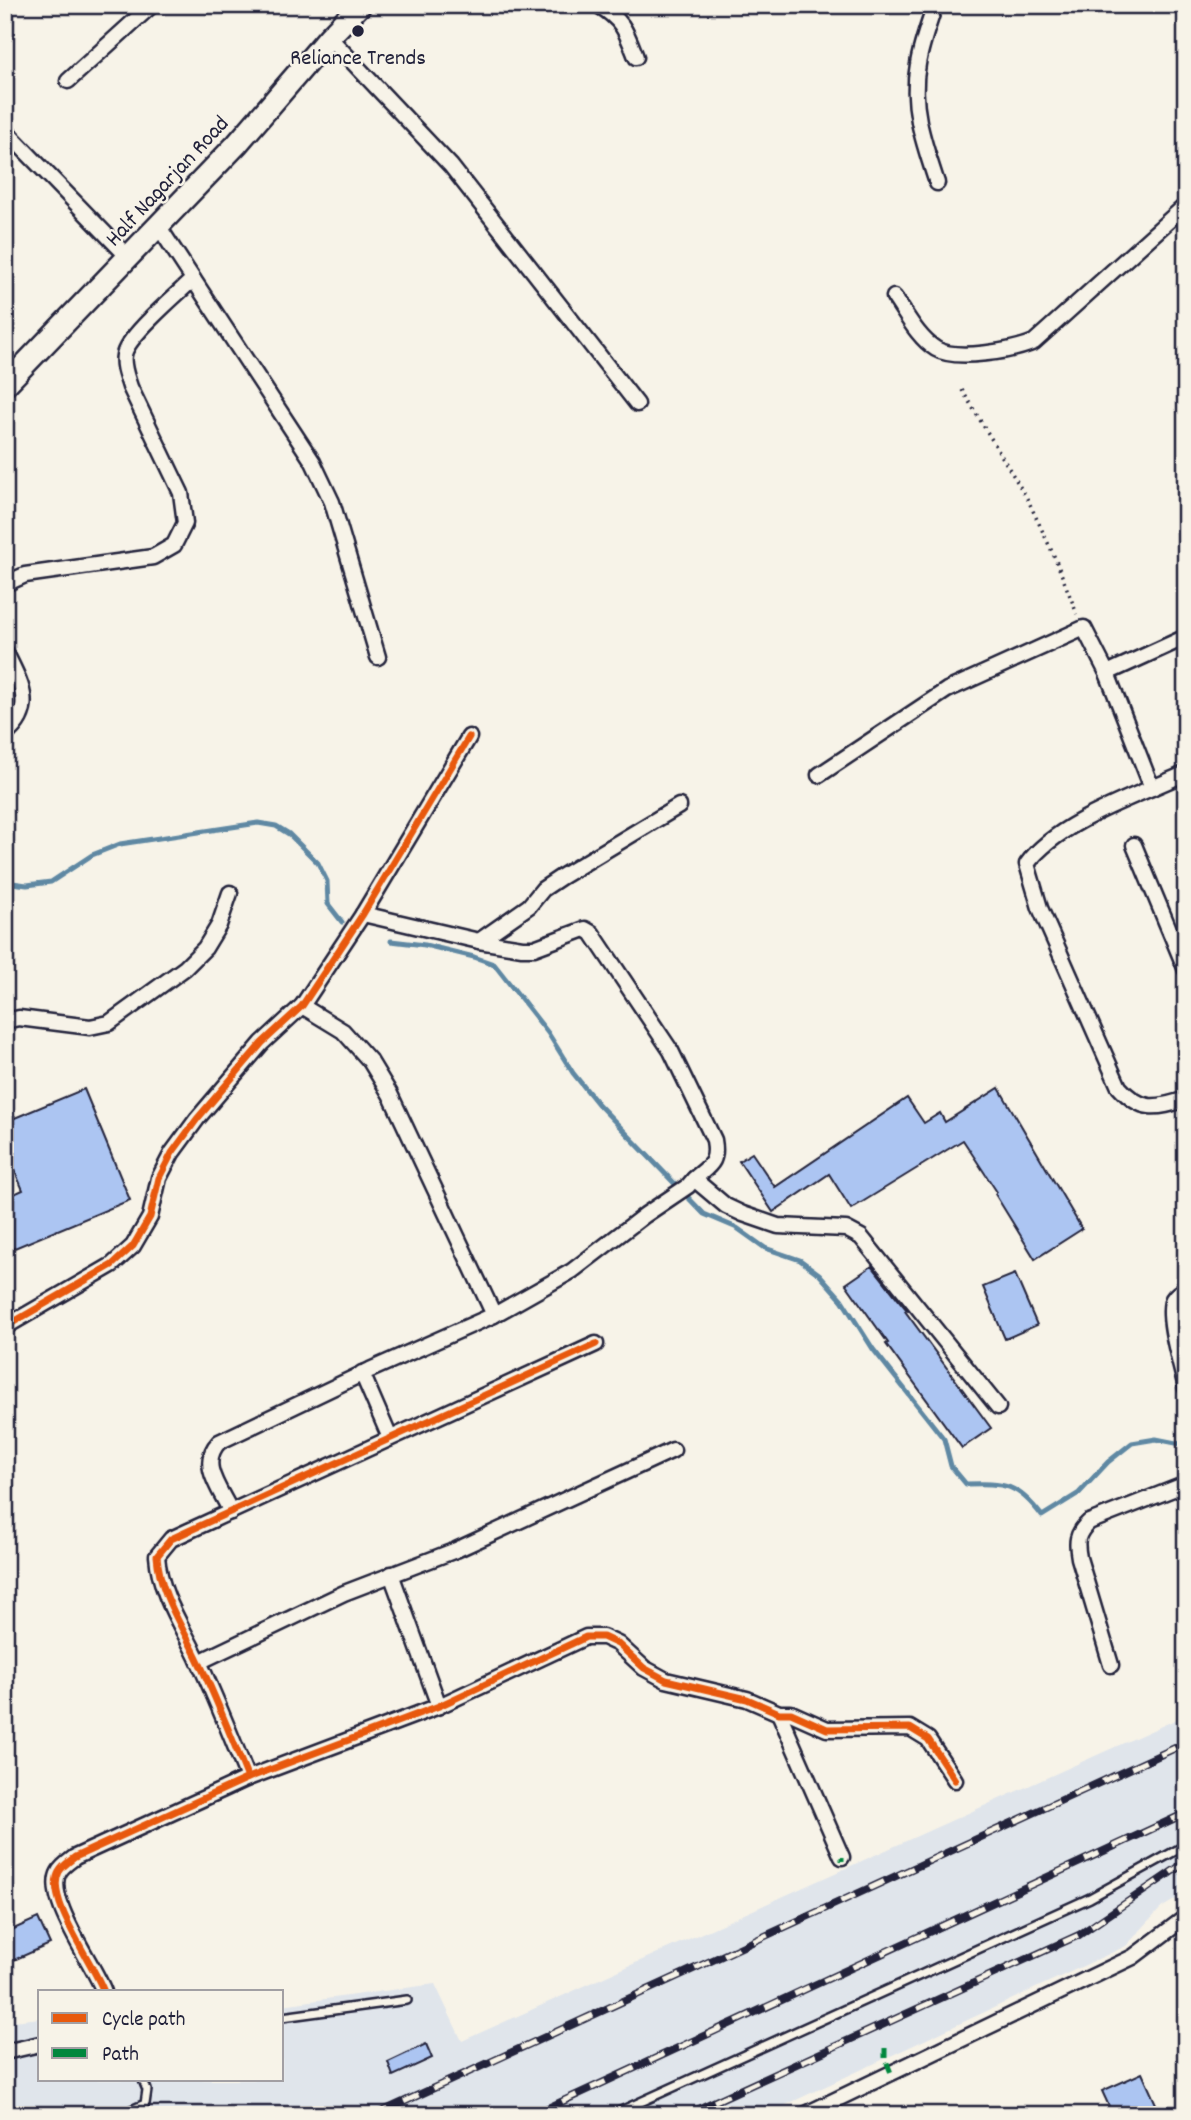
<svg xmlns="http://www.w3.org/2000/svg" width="1191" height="2120" viewBox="0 0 1191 2120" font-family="Dekko,sans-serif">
	<rect width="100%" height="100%" fill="#f7f3e8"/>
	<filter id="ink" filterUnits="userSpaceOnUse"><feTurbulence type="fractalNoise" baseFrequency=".0143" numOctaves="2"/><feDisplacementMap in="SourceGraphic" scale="14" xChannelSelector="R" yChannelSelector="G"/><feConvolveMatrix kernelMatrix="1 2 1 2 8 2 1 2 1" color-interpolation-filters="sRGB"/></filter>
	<g filter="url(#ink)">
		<!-- built -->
		<path fill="#e0e5eb" d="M1186,1715V1893L1161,1908L1126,1946L764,2115H5V2022L40,2018V2080H282V2005L435,1984L462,2041Z"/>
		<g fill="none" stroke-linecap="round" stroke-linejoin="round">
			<!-- stream -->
			<g stroke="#5f88a3" stroke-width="5">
				<path d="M5,882L27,885L51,882L92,855L120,844L258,823L276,826L289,834L318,863L327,881L328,904L342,922"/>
				<path d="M391,941L425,945L474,957L494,964L548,1033L573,1073L598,1104L704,1214L737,1228L765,1248L800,1260L819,1274L842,1300L873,1349L944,1439L951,1466L966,1484C1005,1483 1017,1483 1042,1516L1079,1493L1108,1462L1132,1443L1156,1439L1186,1445"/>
			</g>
		</g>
		<!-- building -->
		<g fill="#acc5f2" stroke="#22223b" stroke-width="2">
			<path d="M999,1088L1082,1229L1035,1259L995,1194L997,1192L963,1140L851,1209L829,1174L773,1212L739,1161L752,1153L775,1187L907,1098L924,1123L940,1113L945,1122Z"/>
			<path d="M84,1089L130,1200L5,1252V1198L23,1190L5,1149V1122Z"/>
			<path d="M872,1266L902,1304L907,1310L905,1311L991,1428L962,1448L886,1344L888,1343L846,1284Z"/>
			<path d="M1015,1274L1037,1325L1005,1339L983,1287Z"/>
			<path d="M38,1918L50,1944L5,1964V1933Z"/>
			<path d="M426,2044L432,2058L393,2076L388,2062Z"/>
			<path d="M1142,2073L1161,2115H1113L1102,2091Z"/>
		</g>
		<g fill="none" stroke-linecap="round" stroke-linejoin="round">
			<!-- service casing -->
			<g stroke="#22223b" stroke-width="12">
				<g id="service">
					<path d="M282,2017L407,2000"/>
					<path d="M120,2115L145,2104L147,2090L143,2080"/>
					<path d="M612,2115L1090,1898L1186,1845"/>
				</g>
			</g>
			<!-- minor casing -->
			<g stroke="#22223b" stroke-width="19">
				<g id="minor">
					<path d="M598,5C623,20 626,31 636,57"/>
					<path d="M935,5C929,24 921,44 918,64C910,106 924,144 937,183"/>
					<path d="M329,37L451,166L637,404"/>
					<path d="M68,81L152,5"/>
					<path d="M5,130L129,258"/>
					<path d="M159,227L313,462L332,502L378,657"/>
					<path d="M894,297C906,314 918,338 936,349C956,361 1013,351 1034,342L1186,205"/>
					<path d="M5,584L25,575L153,557L174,545L185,523L181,493L130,387C127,377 122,366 124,355C127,336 178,294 193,279"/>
					<path d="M5,651C20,682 38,709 5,735"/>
					<path d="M1107,673L1186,637"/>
					<path d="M1186,773C1137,796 1058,821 1027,864L1040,908L1119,1087C1141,1112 1156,1109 1186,1099"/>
					<path d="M819,775L947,690L1084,628L1107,673L1152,788"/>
					<path d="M1134,845L1186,970"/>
					<path d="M363,914L479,941L522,948H534L585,929L592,933L671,1051L714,1140C718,1163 710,1165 694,1179"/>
					<path d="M479,941L529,906L543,889L561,877L679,806"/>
					<path d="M302,1006L343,1031L370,1061L390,1094L494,1315"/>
					<path d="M5,1021L19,1018L90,1027L109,1023L185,968L205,948L219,925L230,893"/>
					<path d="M1186,1289C1181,1291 1176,1294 1173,1299C1165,1315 1182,1369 1186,1388"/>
					<path d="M5,1327L112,1265L133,1246L150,1217L159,1178L172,1153L197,1119L262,1043L302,1006L363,914L469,737"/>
					<path d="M362,1373L390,1438"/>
					<path d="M231,1512C220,1489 198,1464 219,1442L370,1370L494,1315L572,1271L645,1215L688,1186L694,1179L726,1206L743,1214L778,1226L846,1229L861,1237L998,1407"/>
					<path d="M391,1574L439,1706"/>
					<path d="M199,1662L344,1593L456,1550L673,1450"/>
					<path d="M1111,1665L1079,1558C1076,1542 1076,1534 1089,1522L1186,1484"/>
					<path d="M779,1713L842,1857"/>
					<path d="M248,1778L439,1706L586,1637H603L618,1644L644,1668L666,1680L747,1699L779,1713H791L827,1729L910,1728L928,1739L955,1780"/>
					<path d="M104,1992C94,1964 44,1898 59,1872C62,1866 70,1861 75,1857L248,1778C232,1739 217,1700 199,1662C183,1627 160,1596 157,1556L171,1539L596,1344"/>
					<path d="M5,2052L40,2044"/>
					<path d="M804,2115L1133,1957L1186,1917"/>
				</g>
			</g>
			<!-- secondary casing -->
			<g stroke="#22223b" stroke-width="26">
				<path id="secondary" d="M5,385L237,144L329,37L360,5"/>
			</g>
			<!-- path -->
			<path stroke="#22223b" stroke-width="3.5" stroke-dasharray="2 5" stroke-linecap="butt" d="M962,390L1028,500L1055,558L1077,614"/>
			<!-- service -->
			<use href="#service" stroke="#f7f3e8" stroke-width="7"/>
			<!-- minor -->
			<use href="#minor" stroke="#f7f3e8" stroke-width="14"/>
			<!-- secondary -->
			<use href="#secondary" stroke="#f7f3e8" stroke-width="21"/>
			<!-- rail casing -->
			<g stroke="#22223b" stroke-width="8">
				<g id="rail">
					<path d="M375,2115L1186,1743"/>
					<path d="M533,2115L1186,1813"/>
					<path d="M685,2115L1079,1935L1186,1862"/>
				</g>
			</g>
			<!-- rail -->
			<use href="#rail" stroke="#f7f3e8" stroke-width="5" stroke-dasharray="16" stroke-linecap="butt"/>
			<!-- quiet -->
			<g stroke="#00873e" stroke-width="5" stroke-dasharray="10 5" stroke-linecap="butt">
				<path d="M842,1857V1861"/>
				<path d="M885,2048V2058L891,2073"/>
			</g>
			<!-- cycleway casing -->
			<g stroke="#f7f3e8" stroke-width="11">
				<g id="cycleway">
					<path d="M5,1327L112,1265L133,1246L150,1217L159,1178L172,1153L197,1119L262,1043L302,1006L363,914L469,737"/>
					<path d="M248,1778L439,1706L586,1637H603L618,1644L644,1668L666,1680L747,1699L779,1713H791L827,1729L910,1728L928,1739L955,1780"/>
					<path d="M104,1992C94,1964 44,1898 59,1872C62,1866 70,1861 75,1857L248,1778C232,1739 217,1700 199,1662C183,1627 160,1596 157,1556L171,1539L596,1344"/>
				</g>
			</g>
			<!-- cycleway -->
			<use href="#cycleway" stroke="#e8590c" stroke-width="7"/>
		</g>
	</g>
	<!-- markers -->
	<circle fill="#22223b" stroke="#f7f3e8" stroke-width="2.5" cx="358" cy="31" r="7"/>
	<g text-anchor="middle" stroke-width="5" stroke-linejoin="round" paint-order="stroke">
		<!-- poi labels -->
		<g font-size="23" fill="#22223b" stroke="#f7f3e8">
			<text x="358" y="64">Reliance Trends</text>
		</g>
		<!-- street labels -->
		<g font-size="23" fill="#22223b" stroke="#f7f3e8">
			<text transform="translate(166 180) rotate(-47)" y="8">Half Nagarjan Road</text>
		</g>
	</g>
	<!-- margin -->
	<rect width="1191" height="2120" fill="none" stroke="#f7f3e8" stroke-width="28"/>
	<rect x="14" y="14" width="1163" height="2092" fill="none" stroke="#22223b" stroke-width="2.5" filter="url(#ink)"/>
	<!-- legend -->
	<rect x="38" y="1990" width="245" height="91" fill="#f7f3e8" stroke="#a29fa3" stroke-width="2"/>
	<rect x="52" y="2013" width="35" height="10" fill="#e8590c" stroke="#a29fa3" stroke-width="2"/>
	<text x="102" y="2025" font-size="21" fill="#22223b">Cycle path</text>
	<rect x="52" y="2048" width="35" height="10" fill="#00873e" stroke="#a29fa3" stroke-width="2"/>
	<text x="102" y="2060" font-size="21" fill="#22223b">Path</text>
</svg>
